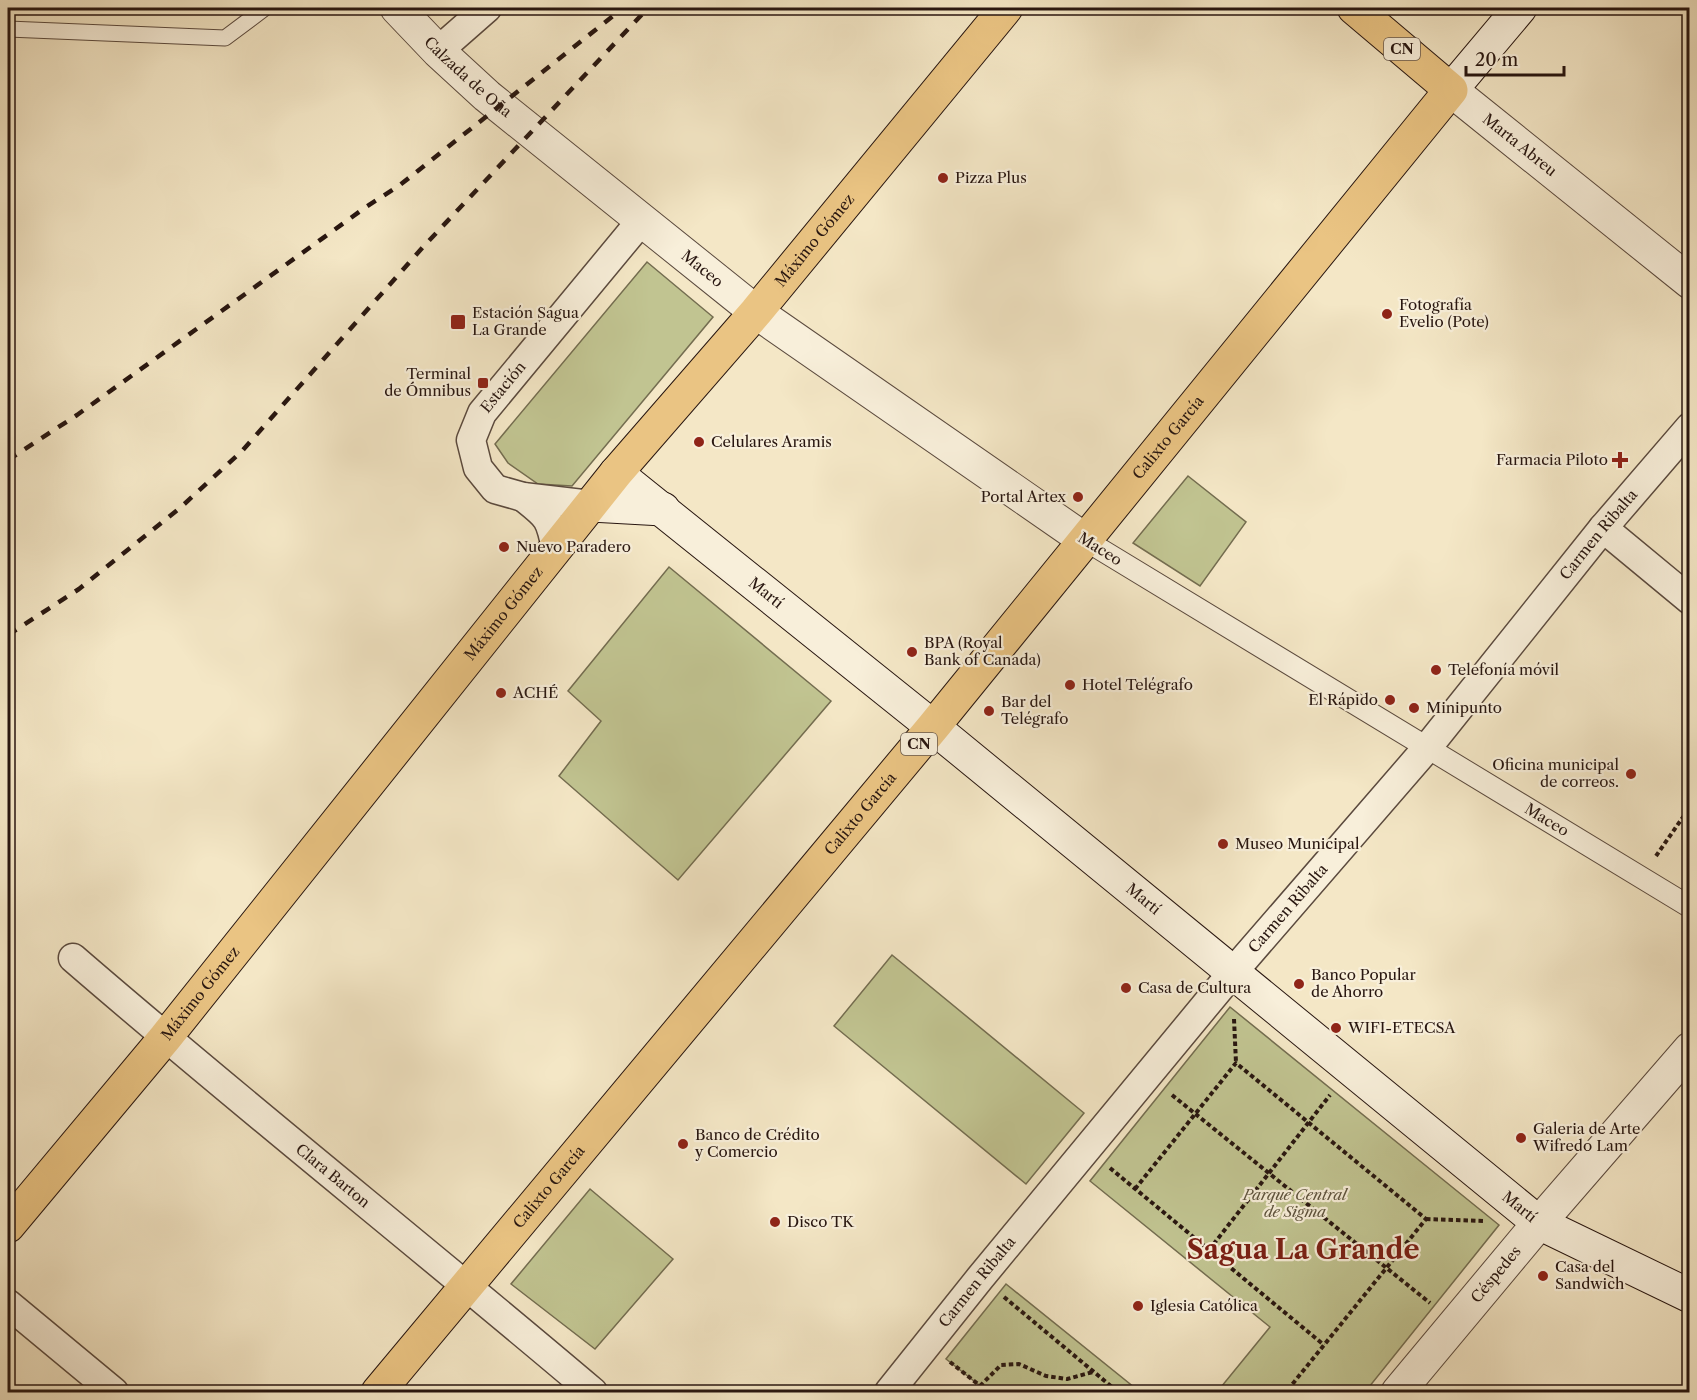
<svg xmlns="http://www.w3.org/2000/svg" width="1697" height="1400" viewBox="0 0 1697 1400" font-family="'Libre Caslon Text',serif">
	<rect width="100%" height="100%" fill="#f4e7c6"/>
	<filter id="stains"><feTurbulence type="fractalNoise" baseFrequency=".00333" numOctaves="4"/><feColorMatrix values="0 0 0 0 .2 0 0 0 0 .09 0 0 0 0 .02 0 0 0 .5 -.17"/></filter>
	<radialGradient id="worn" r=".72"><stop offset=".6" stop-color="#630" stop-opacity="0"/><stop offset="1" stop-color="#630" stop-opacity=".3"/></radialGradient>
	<!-- green -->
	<g fill="#c1c491" stroke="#746d50" stroke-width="1.5">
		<path d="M647,262L713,317L572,486L538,484L508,463L495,444Z"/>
		<path d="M1188,476L1246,522L1200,586L1133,543Z"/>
		<path d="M669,567L831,701L678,880L559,776L601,721L568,691Z"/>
		<path d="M892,955L1084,1113L1026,1184L834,1026Z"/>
		<path d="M1230,1007L1499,1225L1365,1392H1217L1270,1327L1090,1181Z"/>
		<path d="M590,1189L673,1259L595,1349L511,1284Z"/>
		<path d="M1006,1284L1140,1392H988L946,1359Z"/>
	</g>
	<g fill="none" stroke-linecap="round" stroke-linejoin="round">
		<!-- service casing -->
		<g stroke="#5b4a3e" stroke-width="17">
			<path id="service" d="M8,29L225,38L265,8"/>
		</g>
		<!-- pedestrian casing -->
		<g stroke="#5b4a3e" stroke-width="23">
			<g id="pedestrian">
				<path id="s1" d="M1085,540L1690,907"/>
			</g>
		</g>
		<!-- minor casing -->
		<g stroke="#5b4a3e" stroke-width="31">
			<g id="minor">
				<path d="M438,51L487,8"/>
				<path d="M523,497C548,517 550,517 556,549"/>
				<path id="s2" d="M591,505L523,497L495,489L478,468L471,440L482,413L641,221"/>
				<path d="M1603,528L1690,600"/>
				<path id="s3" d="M73,958C244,1106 421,1246 593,1392"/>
				<path d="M8,1304L114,1392"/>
				<path id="s4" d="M889,1392L980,1278L1233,972L1427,748L1603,528L1690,427"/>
			</g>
		</g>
		<!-- tertiary casing -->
		<g stroke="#5b4a3e" stroke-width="35">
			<g id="tertiary">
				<path id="s5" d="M397,8L438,51L487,96L756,312L1085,540"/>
				<path id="s6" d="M1451,90L1690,282"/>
				<path id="s7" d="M1398,1392L1539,1223L1690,1049"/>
			</g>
		</g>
		<!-- secondary casing -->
		<g stroke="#281610" stroke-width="35">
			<g id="secondary">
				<path d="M1451,90L1520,8"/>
				<path id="s8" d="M616,473L933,727L1539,1223L1690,1296"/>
				<path d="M591,505L663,509"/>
			</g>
		</g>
		<!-- primary casing -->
		<g stroke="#281610" stroke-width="35">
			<g id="primary">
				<path id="s9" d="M8,1226L165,1038L616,473L756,312L1006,8"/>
				<path id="s10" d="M378,1392L933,727L1451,90L1354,8"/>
			</g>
		</g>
		<!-- path -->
		<g stroke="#281610" stroke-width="4" stroke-dasharray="4.5 3" stroke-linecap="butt">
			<path d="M1656,856L1690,807"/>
			<path d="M1234,1019L1236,1063"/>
			<path d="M1172,1095L1430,1303"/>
			<path d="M1110,1168L1324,1345"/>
			<path d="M1135,1189L1236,1063L1426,1219L1286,1392"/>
			<path d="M1426,1219L1483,1221"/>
			<path d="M1209,1250L1330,1095"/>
			<path d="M1004,1297L1118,1392"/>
			<path d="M950,1362L988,1392"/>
			<path d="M980,1386L1001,1365L1019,1364L1046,1376L1067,1379L1093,1372"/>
		</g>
		<!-- service -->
		<use href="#service" stroke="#f8efda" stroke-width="15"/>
		<!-- pedestrian -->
		<use href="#pedestrian" stroke="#f8efda" stroke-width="21"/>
		<!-- minor -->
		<use href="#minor" stroke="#f8efda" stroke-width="28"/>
		<!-- tertiary -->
		<use href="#tertiary" stroke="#f8efda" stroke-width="33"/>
		<!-- secondary -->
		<use href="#secondary" stroke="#f8efda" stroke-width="33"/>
		<!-- primary -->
		<use href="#primary" stroke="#eac483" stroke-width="33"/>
		<!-- rail -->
		<g stroke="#281610" stroke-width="4.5" stroke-dasharray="10 10" stroke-linecap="butt">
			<path d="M8,460L77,415L366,207L400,185L623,8"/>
			<path d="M8,635L79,589L180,508L242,451L423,247L648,8"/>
		</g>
	</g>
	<!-- markers -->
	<g fill="#8f2418" stroke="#f8efda" stroke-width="2">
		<circle cx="943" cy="178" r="6"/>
		<circle cx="1387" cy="314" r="6"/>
		<rect x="450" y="314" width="16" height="16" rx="3"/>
		<rect x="477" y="377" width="12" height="12" rx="3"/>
		<circle cx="699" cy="442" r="6"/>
		<path d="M1617 451h6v6h6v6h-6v6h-6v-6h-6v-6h6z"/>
		<circle cx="1078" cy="497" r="6"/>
		<circle cx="504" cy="547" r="6"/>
		<circle cx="912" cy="652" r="6"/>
		<circle cx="1436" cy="670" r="6"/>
		<circle cx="1070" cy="685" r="6"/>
		<circle cx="501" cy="693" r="6"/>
		<circle cx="1390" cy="700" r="6"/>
		<circle cx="1414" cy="708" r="6"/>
		<circle cx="989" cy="711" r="6"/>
		<circle cx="1631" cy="774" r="6"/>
		<circle cx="1223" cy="844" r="6"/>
		<circle cx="1299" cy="984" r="6"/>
		<circle cx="1126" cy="988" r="6"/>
		<circle cx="1336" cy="1028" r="6"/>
		<circle cx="1521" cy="1138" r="6"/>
		<circle cx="683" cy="1144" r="6"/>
		<circle cx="775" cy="1222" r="6"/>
		<circle cx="1543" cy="1276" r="6"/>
		<circle cx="1138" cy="1306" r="6"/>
	</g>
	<g text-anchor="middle" stroke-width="4.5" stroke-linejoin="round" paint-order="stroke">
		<!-- shield labels -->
		<g fill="#f8efda" stroke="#66574d" stroke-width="1.5">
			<rect x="1384" y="38" width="36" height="22" rx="4.5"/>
			<rect x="901" y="733" width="36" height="22" rx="4.5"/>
		</g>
		<g font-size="14" font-weight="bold" fill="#281610">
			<text x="1402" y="54">CN</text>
			<text x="919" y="749">CN</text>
		</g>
		<!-- street labels -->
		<g font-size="15" fill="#281610" stroke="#f8efda">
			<text dy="5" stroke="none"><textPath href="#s5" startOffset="99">Calzada de Oña</textPath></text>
			<text dy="5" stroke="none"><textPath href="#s6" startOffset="88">Marta Abreu</textPath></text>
			<text dy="5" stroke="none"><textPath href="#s9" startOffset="1274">Máximo Gómez</textPath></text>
			<text dy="5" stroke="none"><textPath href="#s5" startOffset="402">Maceo</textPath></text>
			<text dy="5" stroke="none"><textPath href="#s2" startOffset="216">Estación</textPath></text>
			<text dy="5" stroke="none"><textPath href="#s10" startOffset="1239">Calixto García</textPath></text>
			<text dy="5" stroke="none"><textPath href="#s4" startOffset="1113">Carmen Ribalta</textPath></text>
			<text transform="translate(1100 549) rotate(32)" y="5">Maceo</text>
			<text dy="5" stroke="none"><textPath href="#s8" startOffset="192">Martí</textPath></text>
			<text dy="5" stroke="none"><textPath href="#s9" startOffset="788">Máximo Gómez</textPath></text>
			<text dy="5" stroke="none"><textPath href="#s10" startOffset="753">Calixto García</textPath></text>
			<text dy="5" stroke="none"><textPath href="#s1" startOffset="540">Maceo</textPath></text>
			<text dy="5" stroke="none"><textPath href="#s8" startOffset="678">Martí</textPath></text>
			<text dy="5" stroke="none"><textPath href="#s4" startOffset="627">Carmen Ribalta</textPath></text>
			<text dy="5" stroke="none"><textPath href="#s9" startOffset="302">Máximo Gómez</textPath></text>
			<text dy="5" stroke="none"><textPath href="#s3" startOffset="339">Clara Barton</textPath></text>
			<text dy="5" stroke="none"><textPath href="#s10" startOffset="267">Calixto García</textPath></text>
			<text dy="5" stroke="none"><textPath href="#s8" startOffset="1164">Martí</textPath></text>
			<text dy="5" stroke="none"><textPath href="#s7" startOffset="153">Céspedes</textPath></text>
			<text dy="5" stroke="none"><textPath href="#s4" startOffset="141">Carmen Ribalta</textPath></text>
		</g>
		<!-- poi labels -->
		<g font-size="15" fill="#281610" stroke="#f8efda" text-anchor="start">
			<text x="955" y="183">Pizza Plus</text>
			<text x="1399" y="310">Fotografía<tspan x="1399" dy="17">Evelio (Pote)</tspan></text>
			<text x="472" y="318">Estación Sagua<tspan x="472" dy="17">La Grande</tspan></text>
			<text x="471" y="379" text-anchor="end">Terminal<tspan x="471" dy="17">de Ómnibus</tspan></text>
			<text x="711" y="447">Celulares Aramis</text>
			<text x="1608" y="465" text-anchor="end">Farmacia Piloto</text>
			<text x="1066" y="502" text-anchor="end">Portal Artex</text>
			<text x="516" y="552">Nuevo Paradero</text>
			<text x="924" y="648">BPA (Royal<tspan x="924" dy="17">Bank of Canada)</tspan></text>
			<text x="1448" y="675">Telefonía móvil</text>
			<text x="1082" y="690">Hotel Telégrafo</text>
			<text x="513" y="698">ACHÉ</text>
			<text x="1378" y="705" text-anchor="end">El Rápido</text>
			<text x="1001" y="707">Bar del<tspan x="1001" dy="17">Telégrafo</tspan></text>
			<text x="1426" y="713">Minipunto</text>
			<text x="1619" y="770" text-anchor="end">Oficina municipal<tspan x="1619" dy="17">de correos.</tspan></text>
			<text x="1235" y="849">Museo Municipal</text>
			<text x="1311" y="980">Banco Popular<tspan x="1311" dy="17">de Ahorro</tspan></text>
			<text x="1138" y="993">Casa de Cultura</text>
			<text x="1348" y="1033">WIFI-ETECSA</text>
			<text x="1533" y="1134">Galeria de Arte<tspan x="1533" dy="17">Wifredo Lam</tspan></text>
			<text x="695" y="1140">Banco de Crédito<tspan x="695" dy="17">y Comercio</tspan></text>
			<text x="787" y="1227">Disco TK</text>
			<text x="1555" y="1272">Casa del<tspan x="1555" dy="17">Sandwich</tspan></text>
			<text x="1150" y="1311">Iglesia Católica</text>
		</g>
		<!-- park labels -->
		<g font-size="15" font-style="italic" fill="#5e533d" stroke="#f8efda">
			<text x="1295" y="1200">Parque Central<tspan x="1295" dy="17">de Sigma</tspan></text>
		</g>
		<!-- town labels -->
		<g font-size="27" font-weight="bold" fill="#7a1f14" stroke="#f8efda">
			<text x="1303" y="1259">Sagua La Grande</text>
		</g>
	</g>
	<!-- margin -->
	<rect width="1697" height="1400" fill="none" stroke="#f4e7c6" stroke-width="30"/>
	<rect x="9" y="9" width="1679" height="1382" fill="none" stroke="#281610" stroke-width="3"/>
	<rect x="15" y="15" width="1667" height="1370" fill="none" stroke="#281610" stroke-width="1.5"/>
	<!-- scale -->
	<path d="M1466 66v9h98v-9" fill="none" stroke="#281610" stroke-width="3"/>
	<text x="1475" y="66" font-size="18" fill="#281610" stroke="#f8efda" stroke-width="4.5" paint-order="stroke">20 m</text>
	<rect width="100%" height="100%" filter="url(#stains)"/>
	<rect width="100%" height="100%" fill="url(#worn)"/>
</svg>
